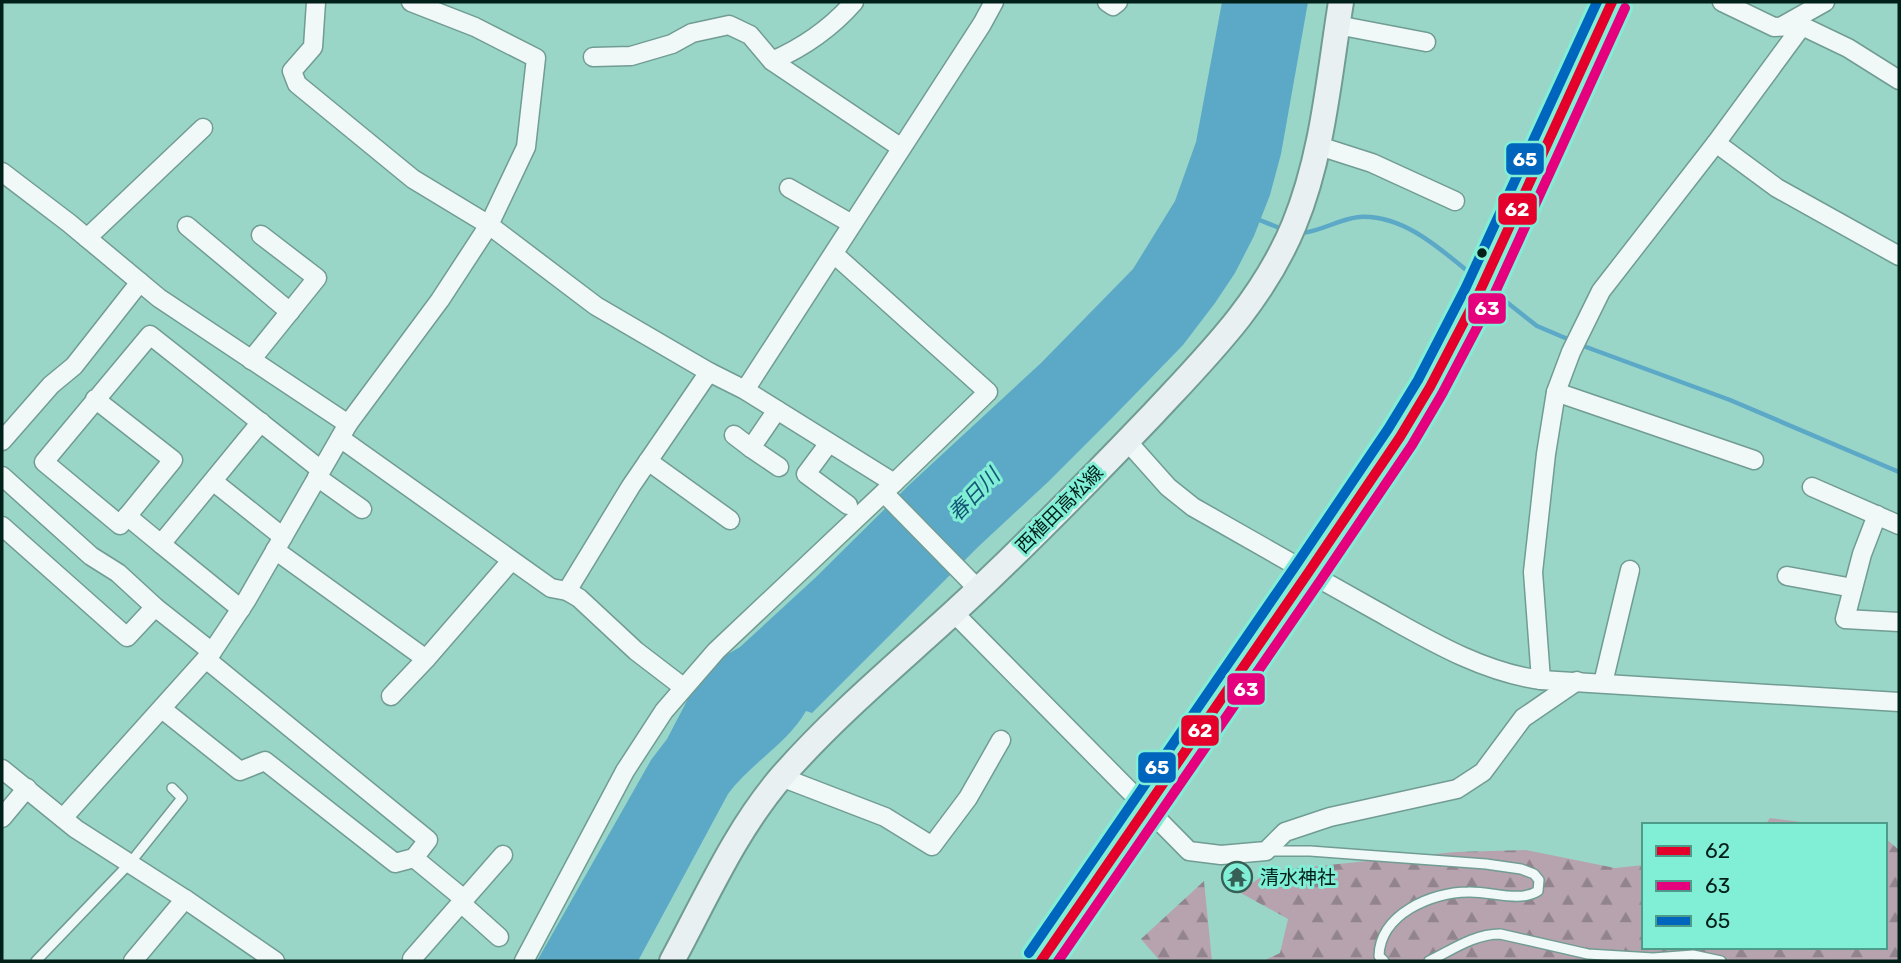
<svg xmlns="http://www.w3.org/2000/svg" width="1901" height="963" viewBox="0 0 1901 963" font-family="Rubik,'Noto Sans JP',sans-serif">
	<defs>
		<pattern id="forest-firs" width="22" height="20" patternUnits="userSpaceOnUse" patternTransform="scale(1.75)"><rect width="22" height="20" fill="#b6a3ae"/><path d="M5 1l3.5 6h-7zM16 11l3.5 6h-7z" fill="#92848d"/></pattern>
	</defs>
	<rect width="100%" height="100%" fill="#9ad6c8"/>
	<!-- forest -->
	<g fill="url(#forest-firs)">
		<path d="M1770,818L1824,825H1765Z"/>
		<path d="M1885,838L1899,850V961H1263L1280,953L1288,919L1239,892L1270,871L1455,852L1526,850L1615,868L1644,865V947H1885Z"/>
		<path d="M1204,881L1212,961H1160L1141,939Z"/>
	</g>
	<!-- water -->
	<path fill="#5ca9c7" d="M1222,2H1308L1281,154L1270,195L1254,236L1235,273L1215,303L1183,345L1114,416L1048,482L978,547L812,713L806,711C787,744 751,763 728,794L638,961H537L651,760L667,739L690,695L721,658L740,647L815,578L909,485L1041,363L1133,269L1175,201L1196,142Z"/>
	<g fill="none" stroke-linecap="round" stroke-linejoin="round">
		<!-- stream -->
		<g stroke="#5ca9c7" stroke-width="4.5">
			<path d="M1257,219L1282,229"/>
			<path d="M1302,233C1322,231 1339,219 1359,217C1405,214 1445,253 1477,279"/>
			<path d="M1490,289L1537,326L1570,340"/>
			<path d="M1578,344L1730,400L1899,472"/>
		</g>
		<!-- lane casing -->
		<g stroke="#719c93" stroke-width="12">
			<g id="lane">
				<path d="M1268,851H1310L1486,864L1521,869L1534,874L1539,880L1538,891C1519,903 1491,891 1468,892C1432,892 1380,914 1379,956L1384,961"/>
				<path d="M36,961L130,863L182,798L172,788"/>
				<path d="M1429,961C1452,950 1474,934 1500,934L1588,954L1653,958L1693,955L1721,961"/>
			</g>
		</g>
		<!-- street casing -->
		<g stroke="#719c93" stroke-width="21">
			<g id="street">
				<path d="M316,2L313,47L292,71L297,84L413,179L489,225L596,306L709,372L745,390L894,483L716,651L664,711L625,771L524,961"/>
				<path d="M1107,2L1113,6L1118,2"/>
				<path d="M1722,2L1774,27L1802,26L1848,48L1899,80"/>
				<path d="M1337,25L1426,42"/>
				<path d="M1784,25L1825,2"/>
				<path d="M593,57L631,56L672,44L692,33L729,25L750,35L772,61L900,147"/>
				<path d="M772,61C802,48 832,27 854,2"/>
				<path d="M1716,143L1777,188L1899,256"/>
				<path d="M1319,146L1372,163L1455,201"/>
				<path d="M2,172L69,223L159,298L348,424"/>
				<path d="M789,188L852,224"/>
				<path d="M187,226L290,312"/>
				<path d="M87,238L203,128"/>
				<path d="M834,254L988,392L894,483"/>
				<path d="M251,360L317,278L261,235"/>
				<path d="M745,390L982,24L994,2"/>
				<path d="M1556,392L1754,460"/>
				<path d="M95,399L173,460L120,525L44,462L150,335L321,470"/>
				<path d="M777,410L751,448L779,467"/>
				<path d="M734,435L751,448"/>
				<path d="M340,438L551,588L567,591L579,598L636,651L683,687"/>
				<path d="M2,441L51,385L74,366L140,282"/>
				<path d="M1127,441L1168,487L1193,507C1254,542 1314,576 1375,610C1427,639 1481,672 1541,680L1899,702"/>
				<path d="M829,443L806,474L848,505"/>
				<path d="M648,461L730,520"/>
				<path d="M2,476L91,556L118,573L155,607L212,652"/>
				<path d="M317,477L362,509"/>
				<path d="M214,482L283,537"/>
				<path d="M1812,487L1899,525"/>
				<path d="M884,493L978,589"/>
				<path d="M1877,515L1862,554L1845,619L1899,622"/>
				<path d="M127,516L161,544L261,422"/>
				<path d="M2,526L127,637L155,607"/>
				<path d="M161,544L241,609"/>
				<path d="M275,550L426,659"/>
				<path d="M1787,576L1853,588"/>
				<path d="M567,591L631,486L709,372"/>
				<path d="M954,613L1189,851L1221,855L1266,851L1285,832L1330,817L1457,789L1483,772L1523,718L1577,681"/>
				<path d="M206,659L428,840L414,858"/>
				<path d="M1541,680L1533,572L1546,454L1556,392L1571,352L1601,291L1716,143L1802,26"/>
				<path d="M1603,683L1630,570"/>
				<path d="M391,696L426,659L511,561"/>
				<path d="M162,709L240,771L265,761L395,863L414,858L464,899"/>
				<path d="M2,769L76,829L185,899L275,961"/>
				<path d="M781,777L885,817L932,846L968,798L1001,740"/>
				<path d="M2,818L27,788"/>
				<path d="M63,818L212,652L246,601L348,424L440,300L489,225L526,147L536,58L475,27L411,2"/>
				<path d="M461,903L499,937"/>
				<path d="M133,961L185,899"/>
				<path d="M414,961L412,959L503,855"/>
			</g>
		</g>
		<!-- secondary casing -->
		<g stroke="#719c93" stroke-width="28">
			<g id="secondary">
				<path d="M672,961C706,898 736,829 783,775C835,716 895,666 953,613C1023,549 1089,481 1154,413C1209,354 1262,302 1294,225C1323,155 1329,76 1341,2"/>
				<path d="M1041,961L1308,573L1400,437L1430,387L1479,293L1612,2"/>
			</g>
		</g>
		<!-- lane -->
		<use href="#lane" stroke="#f0f9f7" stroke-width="9"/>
		<!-- street -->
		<use href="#street" stroke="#f0f9f7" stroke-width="18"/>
		<!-- secondary -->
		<use href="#secondary" stroke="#e9f0f2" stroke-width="24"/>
		<!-- bus-1 casing -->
		<g stroke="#81eed6" stroke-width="16">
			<path id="bus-1" d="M1041,961L1308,573L1400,437L1430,387L1479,293L1612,2"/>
		</g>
		<!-- bus-2 casing -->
		<g stroke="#81eed6" stroke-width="16">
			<path id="bus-2" d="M1058,961L1320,581L1412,445L1442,394L1492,299L1625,8"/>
		</g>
		<!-- bus-3 casing -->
		<g stroke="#81eed6" stroke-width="16">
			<path id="bus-3" d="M1029,953L1296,565L1388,429L1418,380L1466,287L1597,2"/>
		</g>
		<!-- bus-1 -->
		<use href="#bus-1" stroke="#e4002b" stroke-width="10"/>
		<!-- bus-2 -->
		<use href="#bus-2" stroke="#e5007d" stroke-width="10"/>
		<!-- bus-3 -->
		<use href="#bus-3" stroke="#0065bd" stroke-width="10"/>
	</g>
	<!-- icons -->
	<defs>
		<g id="temple-ring" transform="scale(1.575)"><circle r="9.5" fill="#81eed6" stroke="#366056" stroke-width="1.5"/><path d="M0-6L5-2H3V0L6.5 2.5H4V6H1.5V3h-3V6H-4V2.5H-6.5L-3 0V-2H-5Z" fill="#366056"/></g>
	</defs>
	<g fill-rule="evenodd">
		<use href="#temple-ring" x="1237" y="877"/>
	</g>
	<!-- markers -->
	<circle fill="#002019" stroke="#81eed6" stroke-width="2.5" cx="1482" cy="253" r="6"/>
	<g text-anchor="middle" stroke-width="6" stroke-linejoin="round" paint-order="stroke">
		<!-- street labels -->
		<g font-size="19" fill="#002019" stroke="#81eed6">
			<text transform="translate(1059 509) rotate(-45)" y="7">西植田高松線</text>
		</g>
		<!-- poi labels -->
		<g font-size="19" fill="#002019" stroke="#81eed6" text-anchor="start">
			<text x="1260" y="884">清水神社</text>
		</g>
		<!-- water labels -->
		<g font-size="21" font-style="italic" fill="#135476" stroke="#81eed6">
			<text transform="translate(974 495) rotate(-46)" y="7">春日川</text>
		</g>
	</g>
	<g stroke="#81eed6" stroke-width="2.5">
		<rect x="1505" y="142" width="40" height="34" rx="7" fill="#0065bd"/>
		<rect x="1497" y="192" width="41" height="34" rx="7" fill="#e4002b"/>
		<rect x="1467" y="292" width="40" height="33" rx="7" fill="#e5007d"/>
		<rect x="1226" y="672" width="40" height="34" rx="7" fill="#e5007d"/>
		<rect x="1180" y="714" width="40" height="33" rx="7" fill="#e4002b"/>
		<rect x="1137" y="751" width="40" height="33" rx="7" fill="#0065bd"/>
	</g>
	<g font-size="19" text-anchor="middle" font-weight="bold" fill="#fff">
		<text x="1525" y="166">65</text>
		<text x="1517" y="216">62</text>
		<text x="1487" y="315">63</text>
		<text x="1246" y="696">63</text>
		<text x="1200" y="737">62</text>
		<text x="1157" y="774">65</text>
	</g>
	<!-- border -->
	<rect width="1901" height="963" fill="none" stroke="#002019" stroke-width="7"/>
	<!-- legend -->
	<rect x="1642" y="823" width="245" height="126" fill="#81eed6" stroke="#4d9c8a" stroke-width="2"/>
	<rect x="1656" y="846" width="35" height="10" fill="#e4002b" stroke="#4d9c8a" stroke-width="2"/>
	<text x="1705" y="858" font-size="21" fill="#002019">62</text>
	<rect x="1656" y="881" width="35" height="10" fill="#e5007d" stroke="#4d9c8a" stroke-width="2"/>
	<text x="1705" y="893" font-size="21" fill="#002019">63</text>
	<rect x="1656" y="916" width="35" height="10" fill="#0065bd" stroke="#4d9c8a" stroke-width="2"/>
	<text x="1705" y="928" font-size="21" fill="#002019">65</text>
</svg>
